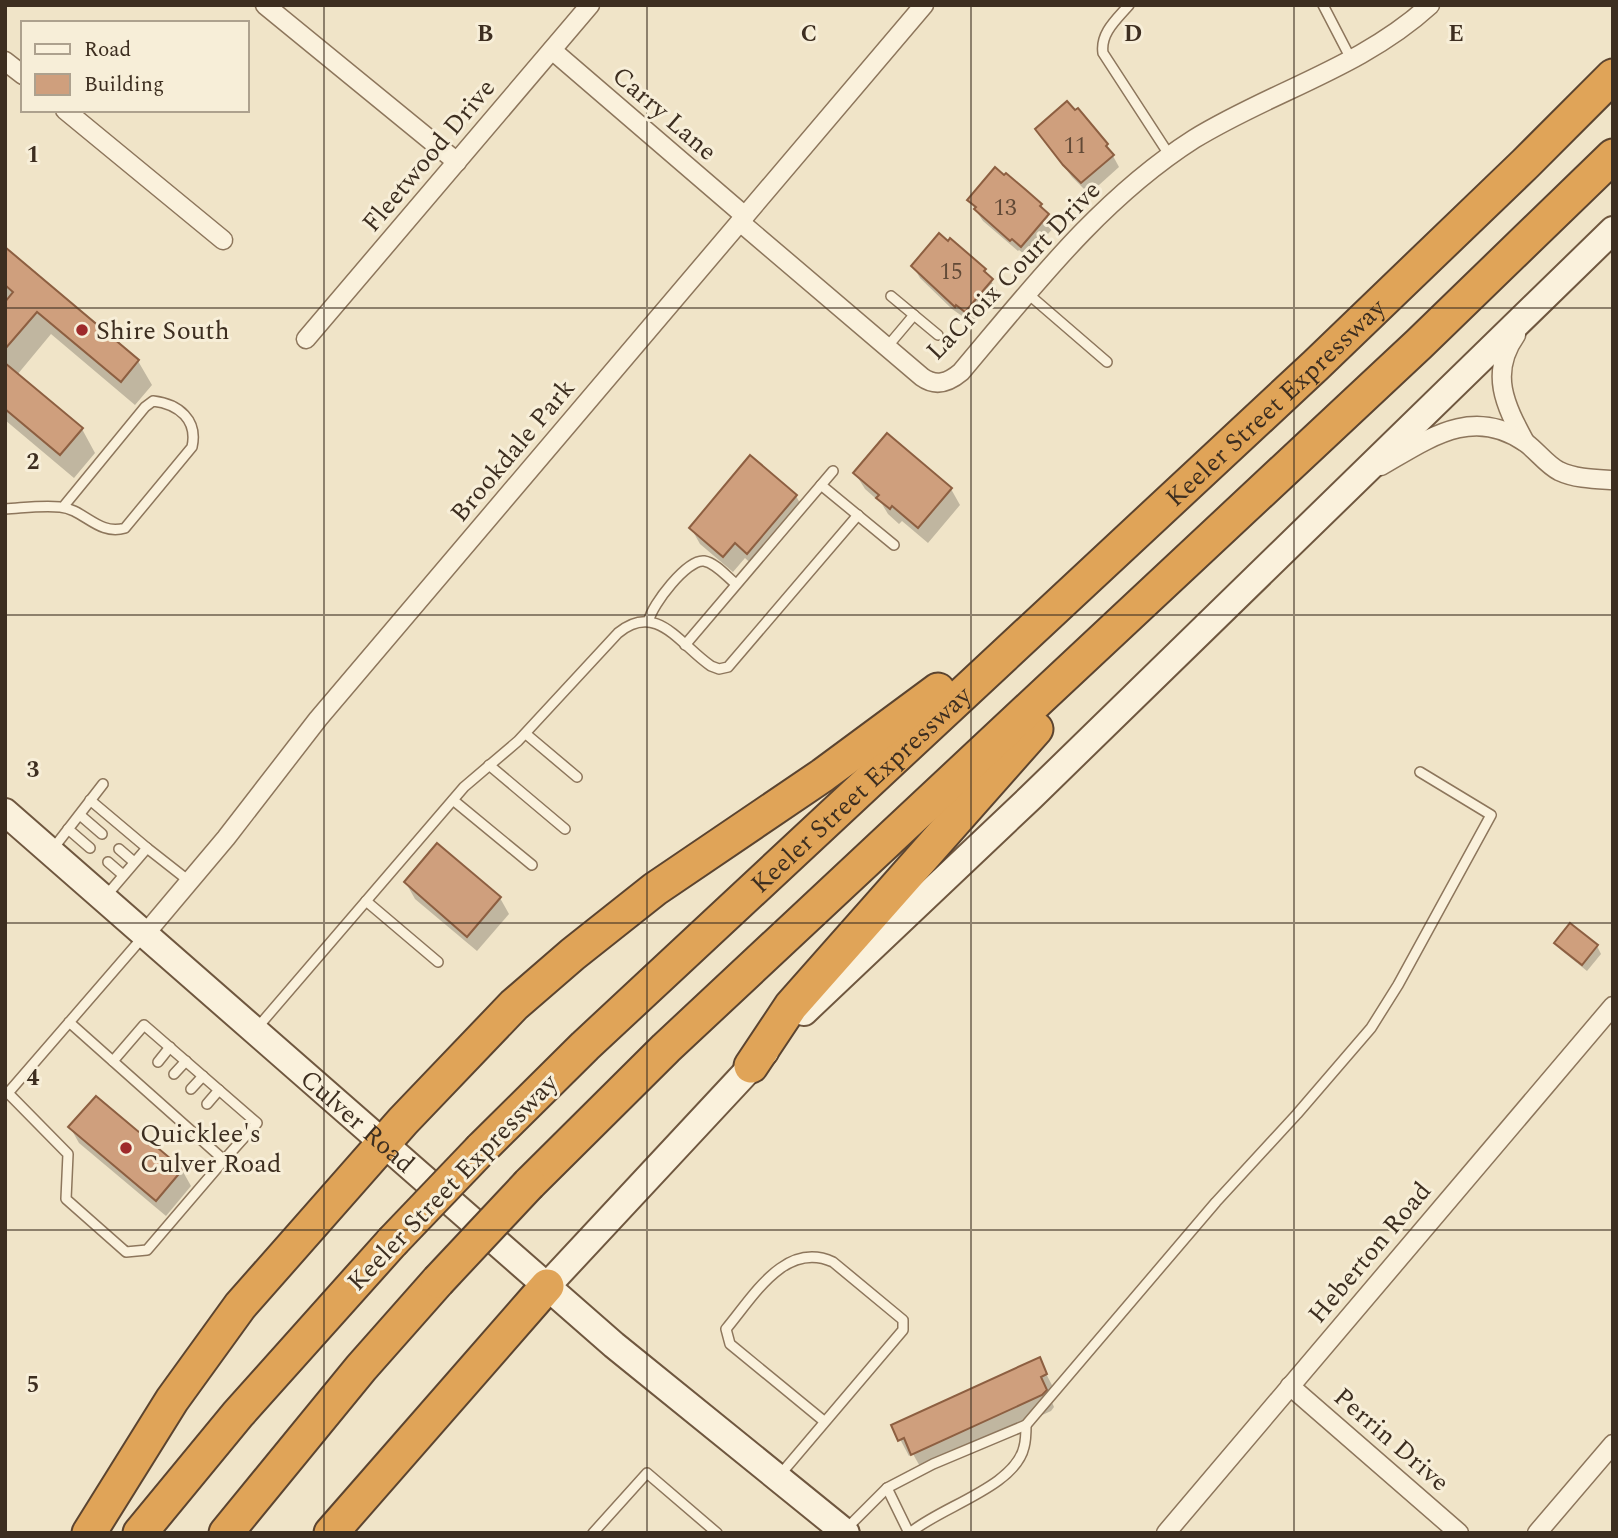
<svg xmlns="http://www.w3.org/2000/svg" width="1618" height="1538" viewBox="0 0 1618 1538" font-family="Spectral,serif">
	<rect width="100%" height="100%" fill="#f0e4c8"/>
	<!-- shadow -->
	<g fill="#0003">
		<path d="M1037,130L1107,145L1119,167L1089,194L1072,177Z"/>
		<path d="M969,200L1041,205L1054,227L1028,257L1019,250L1018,251L983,221Z"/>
		<path d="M5,249L138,361L152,385L135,405L51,334L17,375L82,429L95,453L74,478L5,420V304L9,299L5,296Z"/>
		<path d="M913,266L984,270L998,292L972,323L952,309L920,278Z"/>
		<path d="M888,435L951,489L960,505L928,543L902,521L899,524L888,514L882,504L865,489L855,473Z"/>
		<path d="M796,496L805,512L757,569L745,558L733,572L700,544L691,528Z"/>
		<path d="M406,883L500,898L509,914L477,951L415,899Z"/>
		<path d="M1556,943L1597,946L1601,954L1587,971L1561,950Z"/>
		<path d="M70,1127L182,1170L191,1186L166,1216L79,1143Z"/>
		<path d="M1039,1360L1055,1391L1048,1393L1054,1407L1051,1411L922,1470L913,1454L909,1456L893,1426Z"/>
	</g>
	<!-- building -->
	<g fill="#cf9f7d" stroke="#8d5f41" stroke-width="2">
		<path d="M1067,101L1075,110L1078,108L1108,144L1106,146L1114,155L1081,183L1063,165L1035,129Z"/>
		<path d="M995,167L1004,175L1006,173L1026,190L1042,204L1040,206L1049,214L1021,247L1012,239L1010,241L974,209L976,207L967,200Z"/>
		<path d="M939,233L948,241L950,238L986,269L984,271L993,279L965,312L956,305L955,307L911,266Z"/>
		<path d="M5,247L139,360L121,382L37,312L5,349V302L13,292L5,285Z"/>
		<path d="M5,363L83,428L60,455L5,409Z"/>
		<path d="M887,433L952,488L918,528L892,506L890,509L876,498L879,495L853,473Z"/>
		<path d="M750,455L797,495L747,554L735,543L723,557L689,528Z"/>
		<path d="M437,843L501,897L467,937L404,882Z"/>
		<path d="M1570,923L1598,945L1582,965L1554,943Z"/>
		<path d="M96,1096L183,1169L156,1201L68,1127Z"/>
		<path d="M1040,1357L1047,1374L1041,1377L1047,1390L1042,1395L911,1455L904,1438L898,1441L891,1425Z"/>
	</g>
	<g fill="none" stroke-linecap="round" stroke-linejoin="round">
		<!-- lane casing -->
		<g stroke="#8d765c" stroke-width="12">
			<g id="lane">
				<path d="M1129,5C1117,19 1100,33 1103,53L1170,156"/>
				<path d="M1323,5L1351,59"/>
				<path d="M1027,293L1107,362"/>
				<path d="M891,296L938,335"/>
				<path d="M887,347L914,315"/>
				<path d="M821,485L894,545"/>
				<path d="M5,509C23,508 42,505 60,507C84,509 98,536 125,528L192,447C198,420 179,404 153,401L145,407L63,507"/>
				<path d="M649,620C652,605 687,559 704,561C716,563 727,577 736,584"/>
				<path d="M685,645L833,471"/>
				<path d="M526,734L577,777"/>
				<path d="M489,765L565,829"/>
				<path d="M90,800L147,848"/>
				<path d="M453,800L532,865"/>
				<path d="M80,815L102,834"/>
				<path d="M68,829L90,848"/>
				<path d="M119,849L134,862"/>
				<path d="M52,850L103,784"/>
				<path d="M108,862L123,875"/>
				<path d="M106,896L147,848L189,881"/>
				<path d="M366,901L438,962"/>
				<path d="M69,1022L224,1160L147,1250L126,1252L66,1199L68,1154L8,1093L143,937"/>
				<path d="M257,1028L464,787L518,741L618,633C657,601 680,645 711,666L719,669L728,667L858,515"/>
				<path d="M113,1061L144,1025L257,1123L224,1160"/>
				<path d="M158,1062L170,1047"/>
				<path d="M174,1074L186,1061"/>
				<path d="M191,1089L203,1076"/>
				<path d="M207,1104L219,1090"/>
				<path d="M779,1476L903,1330V1320L833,1262C785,1240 753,1297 726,1329L730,1344L825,1422"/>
				<path d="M887,1488L909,1533"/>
				<path d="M845,1530L887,1488L933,1464L1026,1425L1216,1202L1297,1114L1371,1028L1398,985L1491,815L1420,772"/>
				<path d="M593,1533L647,1473L717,1533"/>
				<path d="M910,1533C940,1507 1015,1487 1024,1447C1026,1440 1026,1432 1026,1425"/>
			</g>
		</g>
		<!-- street casing -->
		<g stroke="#8d765c" stroke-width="21">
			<g id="street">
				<path d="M265,5L457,162"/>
				<path d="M552,50L745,216"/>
				<path d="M5,61L23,75"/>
				<path d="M65,110L223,240"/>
				<path d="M740,222L922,377C936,387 948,383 961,372C1032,288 1100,199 1194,139C1272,91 1361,68 1430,5"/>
				<path d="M1516,335C1489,373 1505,405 1525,442"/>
				<path d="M306,339L590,5"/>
				<path d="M1381,466C1428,439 1473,405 1526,443C1537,451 1547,465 1559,471C1576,479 1595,479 1613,480"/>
				<path d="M146,933L226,838L318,719L924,5"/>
				<path d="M1290,1386L1459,1533"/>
				<path d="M1166,1533L1613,1006"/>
				<path d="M1537,1533L1613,1444"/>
			</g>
		</g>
		<!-- secondary casing -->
		<g stroke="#6f573f" stroke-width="30">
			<g id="secondary">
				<path id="s1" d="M5,812L614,1345L846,1533"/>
				<path d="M804,1012L1031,797L1613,230"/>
				<path d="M547,1286L765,1052"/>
			</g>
		</g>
		<!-- highway casing -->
		<g stroke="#5b4430" stroke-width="37">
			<g id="highway">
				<path d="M751,1066L791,1006L1036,729"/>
				<path id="s2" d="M481,1149L585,1046L1316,365L1525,164L1613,76"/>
				<path d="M529,1184L666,1048L1419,344L1613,156"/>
				<path d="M89,1533L172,1400L240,1306L403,1121L514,1005L573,954L655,889L823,775L938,690"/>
				<path d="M140,1533L238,1414L392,1242"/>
				<path d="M226,1533L361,1368L438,1281"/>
				<path d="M331,1533L547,1286"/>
			</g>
		</g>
		<!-- lane -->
		<use href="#lane" stroke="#faf1dc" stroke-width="9"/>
		<!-- street -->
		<use href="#street" stroke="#faf1dc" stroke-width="18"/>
		<!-- secondary -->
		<use href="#secondary" stroke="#faf1dc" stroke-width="26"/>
		<!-- highway -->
		<use href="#highway" stroke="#e0a458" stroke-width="33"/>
		<!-- highway-bridge casing -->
		<g stroke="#5b4430" stroke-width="37" stroke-linecap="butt">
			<g id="highway-bridge">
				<path d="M392,1242L481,1149"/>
				<path d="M438,1281L529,1184"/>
			</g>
		</g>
		<!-- highway-bridge -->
		<use href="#highway-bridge" stroke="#e0a458" stroke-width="33"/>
	</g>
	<!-- grid -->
	<path fill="none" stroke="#3d2e20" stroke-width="2" stroke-opacity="0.55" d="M324,5V1533M647,5V1533M971,5V1533M1294,5V1533M5,308H1613M5,615H1613M5,923H1613M5,1230H1613"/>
	<!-- markers -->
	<g fill="#9e2a2b" stroke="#f7eed8" stroke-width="2.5">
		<circle cx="82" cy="330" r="7"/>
		<circle cx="126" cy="1148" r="7"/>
	</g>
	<g text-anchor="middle" stroke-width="6" stroke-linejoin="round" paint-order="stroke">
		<!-- number labels -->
		<g font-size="23" fill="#624a37">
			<text x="1075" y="153">11</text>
			<text x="1005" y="215">13</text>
			<text x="951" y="279">15</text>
		</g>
		<!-- street labels -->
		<g font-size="26" fill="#3d2e20" stroke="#f7eed8">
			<text transform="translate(665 113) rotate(41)" y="9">Carry Lane</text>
			<text transform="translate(428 155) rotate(-50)" y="9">Fleetwood Drive</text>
			<text transform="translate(1013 270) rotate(-46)" y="9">LaCroix Court Drive</text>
			<text dy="9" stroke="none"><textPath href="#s2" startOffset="1090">Keeler Street Expressway</textPath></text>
			<text transform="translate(512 450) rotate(-50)" y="9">Brookdale Park</text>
			<text dy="9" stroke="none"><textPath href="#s2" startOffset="523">Keeler Street Expressway</textPath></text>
			<text dy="9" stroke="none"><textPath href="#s1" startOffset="469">Culver Road</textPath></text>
			<text transform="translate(452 1182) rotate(-46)" y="9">Keeler Street Expressway</text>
			<text transform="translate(1369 1252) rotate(-50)" y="9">Heberton Road</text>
			<text transform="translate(1392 1439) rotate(41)" y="9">Perrin Drive</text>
		</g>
		<!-- poi labels -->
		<g font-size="26" fill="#3d2e20" stroke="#f7eed8" text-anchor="start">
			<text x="96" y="339">Shire South</text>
			<text x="140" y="1142">Quicklee's<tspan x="140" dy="30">Culver Road</tspan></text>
		</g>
	</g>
	<g font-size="23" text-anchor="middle" font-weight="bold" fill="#3d2e20" stroke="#f7eed8" stroke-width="6" stroke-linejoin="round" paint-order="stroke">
		<text x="485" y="41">B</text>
		<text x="809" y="41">C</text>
		<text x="1133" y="41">D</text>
		<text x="1456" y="41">E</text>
		<text x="33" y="162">1</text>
		<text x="33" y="469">2</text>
		<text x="33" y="777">3</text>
		<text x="33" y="1085">4</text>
		<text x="33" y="1392">5</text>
	</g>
	<!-- border -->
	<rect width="1618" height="1538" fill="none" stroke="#3d2e20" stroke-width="14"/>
	<!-- legend -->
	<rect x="21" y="21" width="228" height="91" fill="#f7eed8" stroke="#ada18e" stroke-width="2"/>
	<rect x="35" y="44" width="35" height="10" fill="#faf1dc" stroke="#ada18e" stroke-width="2"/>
	<text x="84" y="56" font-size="21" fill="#3d2e20">Road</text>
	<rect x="35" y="74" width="35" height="21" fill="#cf9f7d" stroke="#ada18e" stroke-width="2"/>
	<text x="84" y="91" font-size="21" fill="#3d2e20">Building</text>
</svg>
